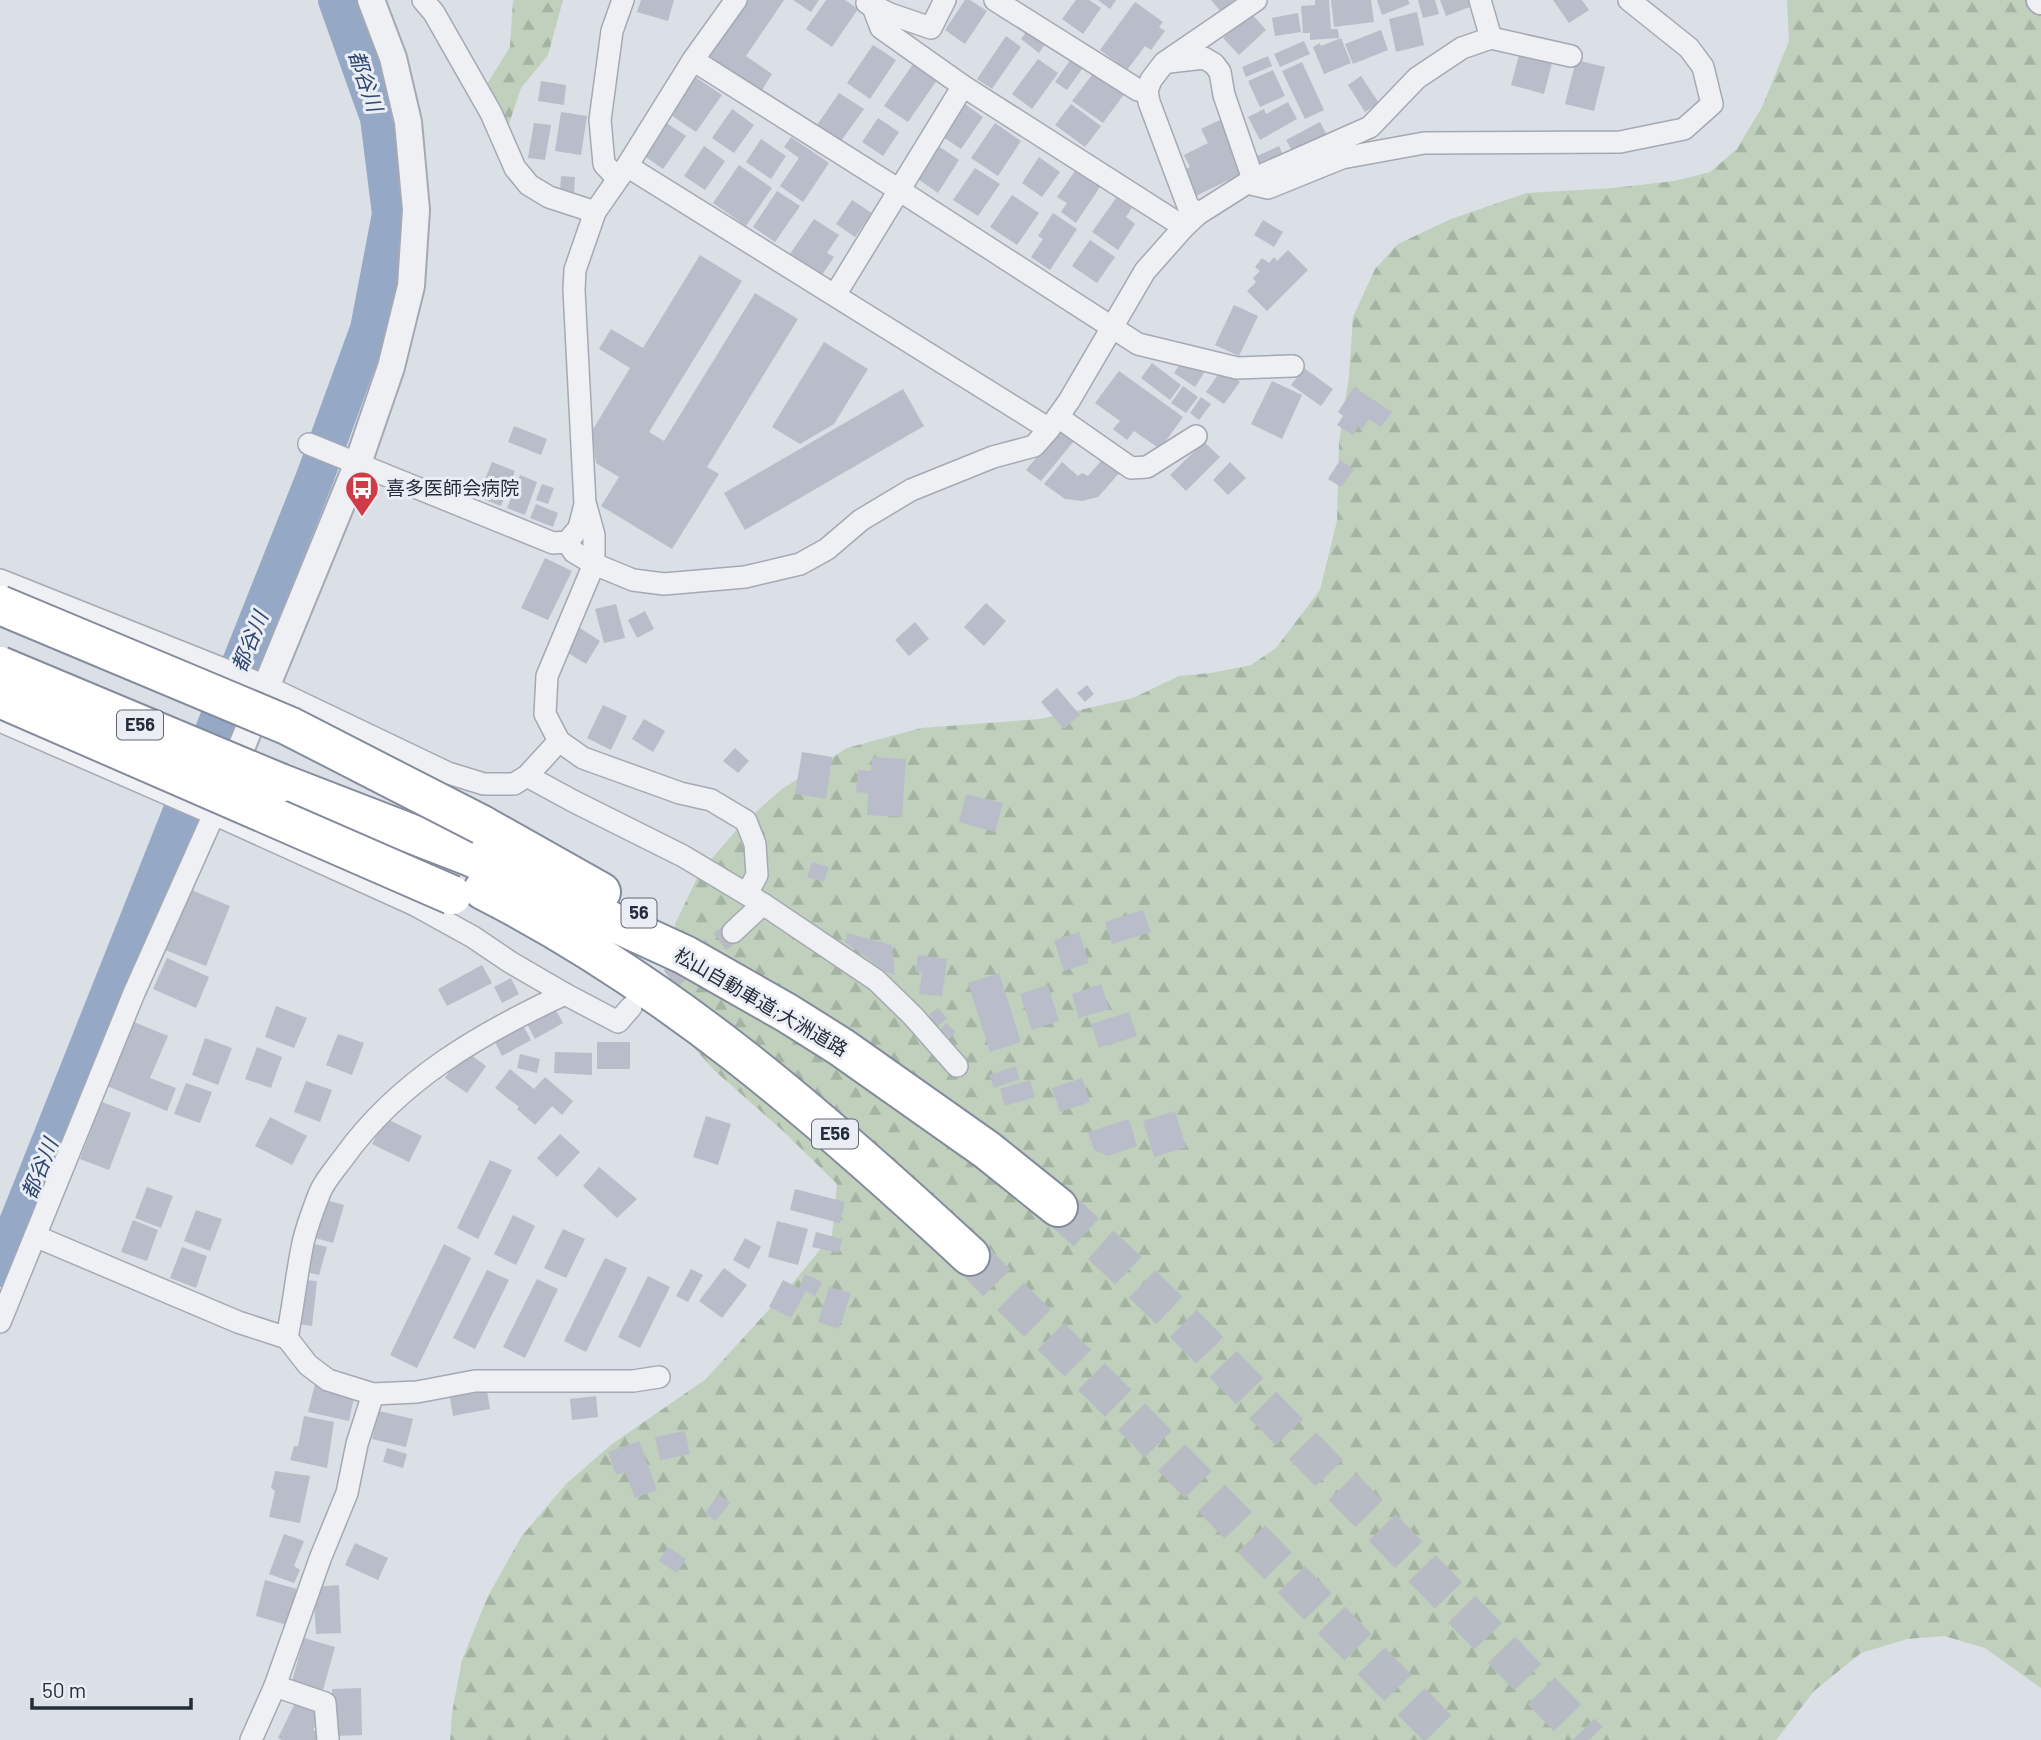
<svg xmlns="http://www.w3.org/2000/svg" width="2041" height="1740" viewBox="0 0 2041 1740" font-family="Barlow,'Noto Sans JP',sans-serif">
	<defs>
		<pattern id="forest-firs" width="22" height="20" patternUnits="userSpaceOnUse" patternTransform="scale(1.75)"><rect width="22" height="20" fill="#c0d0bc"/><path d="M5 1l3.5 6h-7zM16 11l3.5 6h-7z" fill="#a5b3a2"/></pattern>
	</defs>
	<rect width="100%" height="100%" fill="#dbdfe6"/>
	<!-- forest -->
	<g fill="url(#forest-firs)">
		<path d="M513,0H563L548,55L521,88L506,133L484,89L510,47Z"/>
		<path d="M1787,0H2041V1688L1985,1648L1944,1636L1907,1639L1861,1653L1814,1691L1776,1740H450L452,1713L462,1660L488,1596L521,1537L566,1484L612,1444L706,1379L792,1284L832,1235L837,1184L782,1130L715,1071L687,1040L678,993L675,924L700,872L740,826L782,789L847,748L921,728L1040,719L1133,698L1179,676L1211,673L1251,665L1276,648L1320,590L1337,521L1339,442L1349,376L1353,317L1375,269L1398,244L1451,219L1527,193L1614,188L1674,181L1710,172L1737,149L1762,107L1789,41Z"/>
	</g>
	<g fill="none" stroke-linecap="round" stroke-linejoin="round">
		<!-- river -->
		<path stroke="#95a9c7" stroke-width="38" d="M0,1268L315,477L369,329L391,214L379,118L337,0"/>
	</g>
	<!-- building -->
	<g fill="#b8bdc9">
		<path d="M641,0H674L668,21L637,12Z"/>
		<path d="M746,0H784L746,56L772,74L760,93L707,58Z"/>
		<path d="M793,0H819L811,12Z"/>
		<path d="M826,0H845L858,9L832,47L806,29Z"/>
		<path d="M965,0H970L987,11L965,44L945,30Z"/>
		<path d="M1076,0H1089L1101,8L1083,34L1062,19Z"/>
		<path d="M1098,0H1116L1110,9Z"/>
		<path d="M1211,0H1234L1221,12Z"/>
		<path d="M1315,0H1329L1331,29H1338L1339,38L1310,40V33H1303L1301,6L1315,5Z"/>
		<path d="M1331,0H1371L1374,22L1334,27Z"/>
		<path d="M1377,0H1408L1410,4L1382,15Z"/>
		<path d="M1418,0H1435L1439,14L1423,18Z"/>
		<path d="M1440,0H1473L1475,5L1446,16Z"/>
		<path d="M1553,0H1582L1589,10L1569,23Z"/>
		<path d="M1135,2L1163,22L1159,27L1165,31L1151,50L1145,46L1127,70L1100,50Z"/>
		<path d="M1250,12L1266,30L1239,55L1223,38Z"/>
		<path d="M1417,12L1424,45L1396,52L1389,19Z"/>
		<path d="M1298,13L1301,32L1275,36L1272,18Z"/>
		<path d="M1030,26L1049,39L1039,53L1021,39Z"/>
		<path d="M1381,30L1388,50L1353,64L1345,44Z"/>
		<path d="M1006,36L1021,47L992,89L977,79Z"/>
		<path d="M1341,38L1351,63L1324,74L1313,47L1320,43L1321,46Z"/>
		<path d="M1304,41L1310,54L1280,67L1274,54Z"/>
		<path d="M873,45L896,60L870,99L847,83Z"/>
		<path d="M1075,53L1087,62L1067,90L1055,82Z"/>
		<path d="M1519,55L1552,63L1544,94L1511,85Z"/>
		<path d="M1268,56L1272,66L1246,77L1242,67Z"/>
		<path d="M1038,59L1058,73L1032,109L1012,94Z"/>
		<path d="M1576,60L1605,67L1594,111L1565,104Z"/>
		<path d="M1302,62L1324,110L1305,119L1282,71Z"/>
		<path d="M913,64L937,80L908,122L884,106Z"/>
		<path d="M1273,70L1285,96L1260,107L1248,81Z"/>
		<path d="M1095,71L1125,93L1103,123L1072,101Z"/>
		<path d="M694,76L722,95L696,132L668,113Z"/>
		<path d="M1361,76L1379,103L1365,112L1348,85Z"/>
		<path d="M541,81L566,85L564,105L538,101Z"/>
		<path d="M839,93L864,109L841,141L817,125Z"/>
		<path d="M962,102L983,117L961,149L940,135Z"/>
		<path d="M1288,102L1297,119L1260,140L1248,117L1264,109L1266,114Z"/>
		<path d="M1071,104L1101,126L1085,147L1055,125Z"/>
		<path d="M732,109L754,125L734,153L712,138Z"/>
		<path d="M561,112L587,116L581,155L555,151Z"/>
		<path d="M878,118L899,132L883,156L862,142Z"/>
		<path d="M1222,119L1247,171L1196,196L1184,170L1190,167L1184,155L1208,143L1201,129Z"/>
		<path d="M665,122L686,136L663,169L643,155Z"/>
		<path d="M1320,122L1328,137L1294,154L1286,140Z"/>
		<path d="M534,123L551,125L545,160L528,158Z"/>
		<path d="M995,123L1021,141L998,176L971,158Z"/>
		<path d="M791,137L829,163L803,202L780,186L799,158L784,147Z"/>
		<path d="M761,139L786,156L771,179L746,162Z"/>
		<path d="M937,145L959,160L938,193L915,177Z"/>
		<path d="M704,146L725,161L705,190L684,176Z"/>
		<path d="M1279,146L1284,157L1258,169L1253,158Z"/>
		<path d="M1039,157L1060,172L1042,197L1022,183Z"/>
		<path d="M739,165L772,188L746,226L713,203Z"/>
		<path d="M975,168L1000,184L978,216L953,200Z"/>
		<path d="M1077,168L1102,184L1076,223L1061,212L1067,203L1057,197Z"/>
		<path d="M561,176L575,177L574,193L560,191Z"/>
		<path d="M777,191L800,206L775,242L753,227Z"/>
		<path d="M1012,195L1039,213L1017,245L990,227Z"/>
		<path d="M1116,198L1132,208L1126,217L1135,224L1118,250L1092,232Z"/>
		<path d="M852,200L872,213L855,237L836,224Z"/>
		<path d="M1053,213L1077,229L1050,270L1031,257L1043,239L1038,236Z"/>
		<path d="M814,219L839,235L827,253L834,257L822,275L790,254Z"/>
		<path d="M1263,220L1283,232L1274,247L1254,235Z"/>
		<path d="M1090,240L1115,257L1097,283L1072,266Z"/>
		<path d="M1288,250L1308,270L1267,311L1247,291L1256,282L1253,278L1260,271L1255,267L1262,258L1269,263L1274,257L1277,261Z"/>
		<path d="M700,255L742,281L649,432L664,441L755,293L798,319L707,467L719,474L672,549L601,506L619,477L596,463L592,431L630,368L599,349L611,329L643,348Z"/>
		<path d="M1234,305L1258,316L1239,356L1215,345Z"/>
		<path d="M824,342L868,369L834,424L800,444L772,427Z"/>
		<path d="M1184,358L1204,373L1195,387L1174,373Z"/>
		<path d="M1152,363L1181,385L1170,400L1141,378Z"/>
		<path d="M1304,368L1333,389L1321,406L1291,385Z"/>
		<path d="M1222,369L1240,382L1224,404L1206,392Z"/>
		<path d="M1119,371L1183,417L1160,449L1134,431L1127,440L1113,429L1120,421L1095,403Z"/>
		<path d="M1272,381L1302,395L1282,439L1251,424Z"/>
		<path d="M1183,386L1198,397L1186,413L1171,403Z"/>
		<path d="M1354,387L1392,412L1381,427L1369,419L1362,429L1359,426L1353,435L1337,425L1343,416L1338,412Z"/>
		<path d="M903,389L924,426L745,530L724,493Z"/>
		<path d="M1201,397L1211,404L1199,420L1190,413Z"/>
		<path d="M514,426L547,439L541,455L508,442Z"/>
		<path d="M1060,429L1074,441L1041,481L1026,470Z"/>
		<path d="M1204,442L1220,457L1186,491L1170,475Z"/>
		<path d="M1107,454L1123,469L1098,497L1082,501L1065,499L1044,484L1062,462L1078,476L1082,473L1088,476Z"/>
		<path d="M1340,460L1354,469L1341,487L1328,479Z"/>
		<path d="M492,462L515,471L501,506L478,497Z"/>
		<path d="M1230,462L1246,478L1228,495L1213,480Z"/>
		<path d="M520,475L537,482L525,515L507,508Z"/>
		<path d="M542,484L554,488L548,504L536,500Z"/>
		<path d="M536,504L558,513L553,527L530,518Z"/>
		<path d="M545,558L572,571L548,620L521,608Z"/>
		<path d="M986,603L1006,621L984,646L964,627Z"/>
		<path d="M616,604L625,638L604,643L595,609Z"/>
		<path d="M645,611L654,629L637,638L628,620Z"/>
		<path d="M915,622L929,639L909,656L895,640Z"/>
		<path d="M580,628L600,641L586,664L565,651Z"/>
		<path d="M1087,685L1094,694L1085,702L1077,693Z"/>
		<path d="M1057,688L1080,715L1064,729L1041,702Z"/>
		<path d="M603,705L627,716L611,750L587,738Z"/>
		<path d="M644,719L665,731L653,752L632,739Z"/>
		<path d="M735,748L749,761L738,773L723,761Z"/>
		<path d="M802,752L832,757L826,799L795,794Z"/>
		<path d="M872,757L906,759L902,817L867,815L868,793L856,792L858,770L871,771Z"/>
		<path d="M966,794L1003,803L995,832L959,822Z"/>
		<path d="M812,862L829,867L824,882L807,877Z"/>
		<path d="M189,889L230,906L206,966L165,950Z"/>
		<path d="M1143,910L1151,932L1112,944L1105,922Z"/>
		<path d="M1079,932L1089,963L1064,971L1054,940Z"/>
		<path d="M847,933L892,945L895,975L886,972L845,942Z"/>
		<path d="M918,955L947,959L942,996L919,994L922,972H915Z"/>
		<path d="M167,958L209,977L196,1008L153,989Z"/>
		<path d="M482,965L492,983L447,1006L438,989Z"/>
		<path d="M999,973L1021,1042L990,1052L968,983Z"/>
		<path d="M511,978L519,994L502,1003L494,987Z"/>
		<path d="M1101,984L1109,1009L1079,1018L1072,994Z"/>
		<path d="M1048,985L1059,1021L1032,1030L1020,994Z"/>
		<path d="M553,1005L563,1023L535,1039L525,1020Z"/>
		<path d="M276,1006L307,1018L294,1048L265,1037Z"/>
		<path d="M938,1008L947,1018L938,1026L929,1015Z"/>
		<path d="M1129,1012L1137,1036L1099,1048L1091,1024Z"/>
		<path d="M520,1020L531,1040L502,1056L492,1036Z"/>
		<path d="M134,1022L168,1036L150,1078L176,1088L167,1111L107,1086Z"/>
		<path d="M946,1023L956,1032L950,1038L940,1030Z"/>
		<path d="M338,1034L364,1043L352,1075L326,1065Z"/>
		<path d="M205,1038L232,1048L218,1085L192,1075Z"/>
		<rect x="597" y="1042" width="33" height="27"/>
		<path d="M257,1047L282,1057L271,1088L245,1079Z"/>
		<path d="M464,1050L486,1066L467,1093L445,1078Z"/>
		<path d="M555,1052L592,1053V1075L554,1073Z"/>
		<path d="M520,1054L540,1059L537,1073L517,1068Z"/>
		<path d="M1015,1066L1020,1079L994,1088L989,1075Z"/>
		<path d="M510,1069L534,1089L545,1077L573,1101L562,1115L552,1106L535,1125L517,1109L519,1107L495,1088Z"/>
		<path d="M1082,1078L1090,1102L1060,1112L1052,1088Z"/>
		<path d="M1030,1080L1035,1097L1005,1106L1000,1089Z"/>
		<path d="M306,1081L332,1090L320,1122L294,1112Z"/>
		<path d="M186,1083L212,1092L200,1123L174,1114Z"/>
		<path d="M102,1102L131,1113L109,1170L80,1159Z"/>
		<path d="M1175,1111L1186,1147L1154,1157L1143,1121Z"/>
		<path d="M706,1116L731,1124L718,1165L693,1157Z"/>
		<path d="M270,1117L307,1136L292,1165L255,1146Z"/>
		<path d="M385,1118L422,1136L409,1162L372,1144Z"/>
		<path d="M1129,1119L1137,1146L1108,1156L1094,1150L1088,1132Z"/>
		<path d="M560,1134L580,1152L557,1177L537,1158Z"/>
		<path d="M490,1160L512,1170L478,1239L457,1228Z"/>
		<path d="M599,1167L637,1199L617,1218L583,1186Z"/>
		<path d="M147,1187L173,1196L161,1228L135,1218Z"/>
		<path d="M795,1189L845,1202L840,1223L790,1210Z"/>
		<path d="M323,1199L344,1205L333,1243L312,1237Z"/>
		<path d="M196,1210L222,1219L210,1251L184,1241Z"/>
		<path d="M513,1215L535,1226L516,1265L494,1254Z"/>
		<path d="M133,1220L158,1230L147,1261L121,1252Z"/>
		<path d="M777,1221L808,1229L798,1265L768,1257Z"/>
		<path d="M563,1229L585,1239L566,1278L544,1268Z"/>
		<path d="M816,1232L842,1239L839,1253L812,1247Z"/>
		<path d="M745,1238L761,1247L749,1269L733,1260Z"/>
		<path d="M310,1243L327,1247L319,1275L302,1271Z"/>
		<path d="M444,1244L471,1258L417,1368L390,1355Z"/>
		<path d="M182,1247L207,1256L196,1288L170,1278Z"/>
		<path d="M605,1258L627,1268L586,1352L564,1341Z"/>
		<path d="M724,1268L747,1285L722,1318L699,1301Z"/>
		<path d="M691,1269L703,1275L688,1302L676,1296Z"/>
		<path d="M487,1270L509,1280L475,1349L453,1338Z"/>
		<path d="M805,1274L822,1282L815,1296L806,1291L791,1318L769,1307L783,1280L799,1288Z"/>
		<path d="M648,1276L670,1287L640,1348L618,1337Z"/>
		<path d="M537,1279L558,1289L525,1358L503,1347Z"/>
		<path d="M303,1280L317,1281L312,1326L298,1324Z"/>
		<path d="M829,1287L851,1293L839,1329L818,1322Z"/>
		<path d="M315,1384L355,1393L349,1421L308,1412Z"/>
		<path d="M486,1385L490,1409L453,1416L449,1392Z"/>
		<path d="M596,1396L598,1417L572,1420L570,1399Z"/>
		<path d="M379,1411L413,1419L406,1447L372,1439Z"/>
		<path d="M304,1416L334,1422L327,1468L290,1460L294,1446H298Z"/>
		<path d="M685,1431L690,1454L660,1460L655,1437Z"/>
		<path d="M639,1441L657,1490L635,1498L625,1472L616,1475L608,1452Z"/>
		<path d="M387,1448L407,1454L403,1468L383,1462Z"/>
		<path d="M275,1471L310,1476L300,1523L269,1517L275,1491L271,1488Z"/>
		<path d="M719,1494L730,1503L715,1521L705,1513Z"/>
		<path d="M284,1534L304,1541L294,1566L300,1570L294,1583L269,1574Z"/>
		<path d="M355,1543L388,1558L378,1580L345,1565Z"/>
		<path d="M668,1547L686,1559L677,1573L659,1561Z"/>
		<path d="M265,1580L297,1589L287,1625L256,1616Z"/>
		<path d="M339,1585L341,1633L316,1634L313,1587Z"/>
		<path d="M304,1638L335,1647L323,1690L292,1681Z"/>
		<path d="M361,1688L362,1735L334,1736L332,1689Z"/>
		<path d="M295,1703L321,1715L313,1730L322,1735L320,1740H282L278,1738Z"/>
	</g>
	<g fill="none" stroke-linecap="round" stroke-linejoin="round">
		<!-- minor-tunnel -->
		<path stroke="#b7bbc4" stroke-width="21" stroke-dasharray="21 10" stroke-linecap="butt" d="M645,997L733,932"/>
		<!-- motorway-tunnel -->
		<g stroke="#b7bbc4" stroke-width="38" stroke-dasharray="38 19" stroke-linecap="butt">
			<path d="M1058,1207L1115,1258L1188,1328L1589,1740"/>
			<path d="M970,1256L1123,1408L1449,1740"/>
		</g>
		<!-- minor casing -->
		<g stroke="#a4a9b3" stroke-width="24">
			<g id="minor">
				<path d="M423,0L434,13L491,113L515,168L529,185L549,197L595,212"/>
				<path d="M995,0L1138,90L1147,91"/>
				<path d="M1480,0L1491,38"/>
				<path d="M867,3L890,14L931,28L945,0"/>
				<path d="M873,7L881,28L963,86L1184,227"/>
				<path d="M693,60L899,190L1138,344L1237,368L1293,366"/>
				<path d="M1169,62L1204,58L1214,64L1220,72L1224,95L1253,179"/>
				<path d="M627,166L1049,429"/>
				<path d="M618,179L604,164L600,120L612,31L623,0"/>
				<path d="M1255,181L1253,179L1370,127L1417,78L1462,48L1491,38L1571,56"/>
				<path d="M1198,214L1188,206L1149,102L1147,91L1151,80L1164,63L1256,0"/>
				<path d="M835,295L963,86"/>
				<path d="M1058,417L1131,468L1147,467L1196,436"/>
				<path d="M309,444L553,543L567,542L579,528L585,504L574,290L575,270L595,212L627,166L693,60L736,0"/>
				<path d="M586,506L594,535V564L547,676L545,714L559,741L583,758L680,793L711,800L746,821L755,844L757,875L747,894"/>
				<path d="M567,542L574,552L594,564L633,580L664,584L745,577L800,564L827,549L861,520L911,490L993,457L1034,446L1049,429L1069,401L1145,271L1184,227L1198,214L1247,183L1268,188L1342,158L1424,143L1620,142L1684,129L1712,104L1703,67L1689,48L1629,0"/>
				<path d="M0,580L266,686L448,773L484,784H514L527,776L559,741"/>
				<path d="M0,721L214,814L415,905L473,937L510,962L565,994"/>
				<path d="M527,776L573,801L683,856L763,904L876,980L913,1016L957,1066"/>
				<path d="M733,932L763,904"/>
				<path d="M35,1236L238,1322L287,1338L308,1365L328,1380L373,1394L417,1392L475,1381H633L659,1377"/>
				<path d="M0,1322L134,993L214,814"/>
				<path d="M287,1338C293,1308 296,1278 302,1248C305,1230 313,1210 320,1192C325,1180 336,1168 344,1157C399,1080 481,1033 565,994L618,1022L631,1007"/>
				<path d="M275,1686L325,1703L328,1740"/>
				<path d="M251,1740L275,1686L320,1559L347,1493L357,1444L373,1394"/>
			</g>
		</g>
		<!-- tertiary casing -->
		<g stroke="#a4a9b3" stroke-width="30">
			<g id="tertiary">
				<path d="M2040,0L2041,1"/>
				<path d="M214,814L358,463L391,367L411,286L416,210L408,122L393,58L371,0"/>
			</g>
		</g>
		<!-- motorway casing -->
		<g stroke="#838b9d" stroke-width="42">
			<g id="motorway">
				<path d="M280,783L469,856L685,955L787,1013L841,1047L987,1150L1058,1207"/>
				<path d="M482,825L601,892"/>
				<path d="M483,890C668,984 819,1116 970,1256"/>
			</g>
		</g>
		<!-- minor -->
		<use href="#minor" stroke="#eef0f4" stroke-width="21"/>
		<!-- tertiary -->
		<use href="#tertiary" stroke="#eef0f4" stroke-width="26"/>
		<!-- motorway -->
		<use href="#motorway" stroke="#fff" stroke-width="38"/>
		<!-- motorway-bridge casing -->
		<g stroke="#838b9d" stroke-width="42" stroke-linecap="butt">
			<g id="motorway-bridge">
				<path d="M0,605L289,726L482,825"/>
				<path d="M0,666L280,783"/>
				<path d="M0,698L452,895"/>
			</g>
		</g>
		<!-- motorway-bridge -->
		<use href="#motorway-bridge" stroke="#fff" stroke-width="38"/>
	</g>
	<!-- icons -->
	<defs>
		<g id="bus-pin" transform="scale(1.75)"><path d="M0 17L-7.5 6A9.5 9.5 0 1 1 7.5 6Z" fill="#cf3c47" stroke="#eaeef4"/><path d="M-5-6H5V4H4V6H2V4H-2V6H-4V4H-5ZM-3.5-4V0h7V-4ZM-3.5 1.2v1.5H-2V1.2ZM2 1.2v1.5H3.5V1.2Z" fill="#fff"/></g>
	</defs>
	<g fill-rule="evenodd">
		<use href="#bus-pin" x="362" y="488"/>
	</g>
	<g text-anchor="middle" stroke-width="6" stroke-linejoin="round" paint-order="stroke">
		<!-- shield labels -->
		<g fill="#eaeef4" stroke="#606673" stroke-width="2">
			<rect x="117" y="710.5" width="46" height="29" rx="5"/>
			<rect x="621.5" y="898.5" width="35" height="29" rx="5"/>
			<rect x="812" y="1119.5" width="46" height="29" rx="5"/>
		</g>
		<g font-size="18" font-weight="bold" fill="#252c3c">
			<text x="140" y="731">E56</text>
			<text x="639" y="919">56</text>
			<text x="835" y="1140">E56</text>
		</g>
		<!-- poi labels -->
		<g font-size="19" fill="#252c3c" stroke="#eaeef4" text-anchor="start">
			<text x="386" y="495">喜多医師会病院</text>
		</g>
		<!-- street labels -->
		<g font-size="19" fill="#252c3c" stroke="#eaeef4">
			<text transform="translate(761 1002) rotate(30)" y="7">松山自動車道;大洲道路</text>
		</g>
		<!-- water labels -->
		<g font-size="21" font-style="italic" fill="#2f4770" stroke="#eaeef4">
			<text transform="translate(365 81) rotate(71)" y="7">都谷川</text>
			<text transform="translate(250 642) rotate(-68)" y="7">都谷川</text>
			<text transform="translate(40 1169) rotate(-68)" y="7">都谷川</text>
		</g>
	</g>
	<!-- scale -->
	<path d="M32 1698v10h159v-10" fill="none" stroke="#252c3c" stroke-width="3.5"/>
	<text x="42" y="1698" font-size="21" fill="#252c3c" stroke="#eaeef4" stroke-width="5" paint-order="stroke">50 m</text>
</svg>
